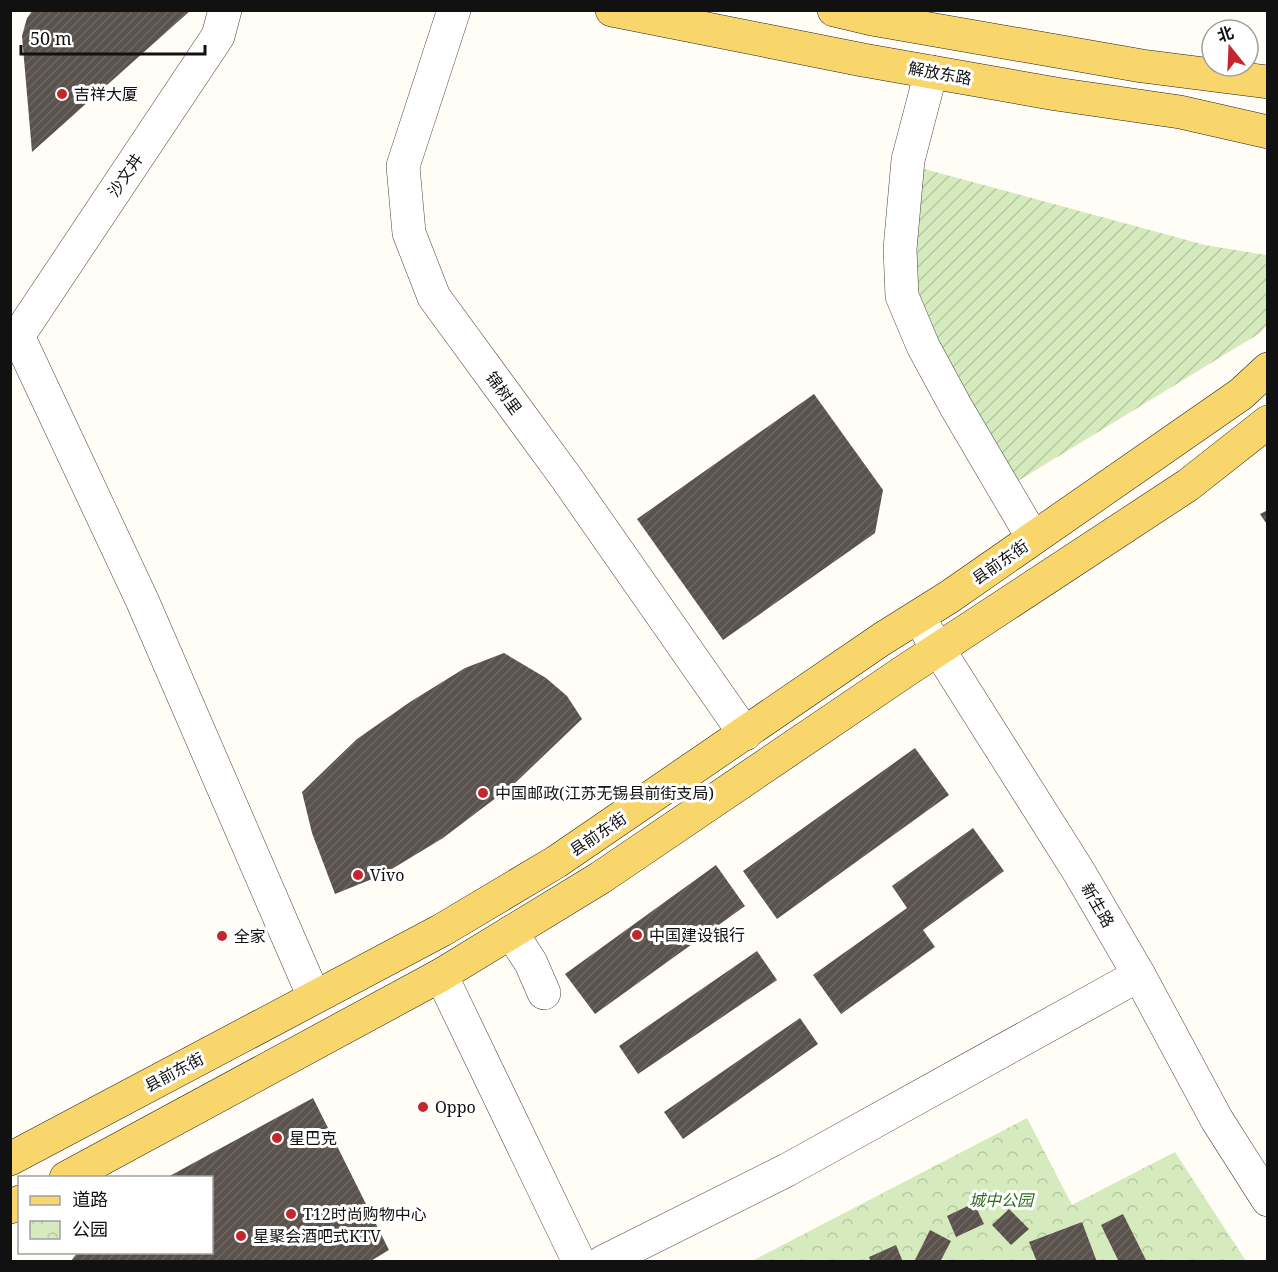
<svg xmlns="http://www.w3.org/2000/svg" width="1278" height="1272" viewBox="0 0 1278 1272" font-family="'Noto Serif','Noto Sans SC',serif">
	<defs>
		<pattern id="park-crowns" width="20" height="18" patternUnits="userSpaceOnUse" patternTransform="scale(1.5)"><rect width="20" height="18" fill="#d5ebbd"/><path d="M2 6a3 3 0 1 1 6 0M12 15a3 3 0 1 1 6 0" fill="none" stroke="#b6c8a1"/></pattern>
		<pattern id="garden-furrows" width="10" height="10" patternUnits="userSpaceOnUse" patternTransform="scale(1.5)"><rect width="10" height="10" fill="#d5ebbd"/><path d="M-1 1l2-2M0 10L10 0M9 11l2-2" fill="none" stroke="#b6c8a1"/></pattern>
		<pattern id="building-hatch" width="6" height="6" patternUnits="userSpaceOnUse" patternTransform="scale(1.5)"><rect width="6" height="6" fill="#5a524d"/><path d="M-1 1l2-2M0 6l6-6M5 7l2-2" fill="none" stroke="#6d6662"/></pattern>
	</defs>
	<rect width="100%" height="100%" fill="#fffdf5"/>
	<!-- park -->
	<path fill="url(#park-crowns)" d="M1027,1118L1072,1205L1175,1152L1246,1261L750,1262Z"/>
	<!-- garden -->
	<path fill="url(#garden-furrows)" d="M917,167L1205,245L1266,255L1267,325L1260,333L1018,481L950,381L910,270Z"/>
	<!-- building -->
	<g fill="url(#building-hatch)">
		<path d="M33,10H191L32,152L22,36L27,18Z"/>
		<path d="M814,394L883,490L875,533L723,640L637,519Z"/>
		<path d="M1268,510V526L1260,514Z"/>
		<path d="M504,653L546,678L567,696L582,719L513,785L443,838L382,875L335,894L312,833L302,792L357,739L410,702L465,668Z"/>
		<path d="M915,748L949,795L777,919L743,871Z"/>
		<path d="M973,828L1004,871L923,930L935,947L841,1014L813,975L907,908L892,886Z"/>
		<path d="M716,865L745,906L595,1014L565,974Z"/>
		<path d="M757,951L777,980L638,1074L619,1046Z"/>
		<path d="M800,1018L818,1044L683,1139L664,1112Z"/>
		<path d="M313,1098L389,1250L369,1262H70L78,1252H212V1178H166Z"/>
		<path d="M974,1203L984,1224L956,1237L947,1216Z"/>
		<path d="M1009,1209L1029,1229L1011,1245L992,1225Z"/>
		<path d="M1123,1214L1147,1262H1119L1101,1225Z"/>
		<path d="M1082,1222L1097,1262H1037L1029,1242Z"/>
		<path d="M930,1230L951,1241L940,1262H914Z"/>
		<path d="M896,1245L903,1262H871L869,1257Z"/>
	</g>
	<g fill="none" stroke-linecap="round" stroke-linejoin="round">
		<!-- minor casing -->
		<g stroke="#444" stroke-width="34">
			<g id="minor">
				<path d="M225,10L218,36L18,336L142,600L314,997"/>
				<path d="M454,10L403,166L409,233L434,297L565,476L745,734"/>
				<path d="M931,72L908,160L900,249L902,296L923,346L956,407L1033,538"/>
				<path d="M918,617L1079,872L1139,975L1217,1120L1268,1200"/>
				<path d="M511,932L531,963L544,993"/>
				<path d="M441,975L579,1262"/>
				<path d="M603,1262L787,1170L1139,975"/>
			</g>
		</g>
		<!-- major casing -->
		<g stroke="#222" stroke-width="34">
			<g id="major">
				<path d="M612,10L863,60L1056,94L1180,112L1268,132"/>
				<path d="M834,10L872,19L1142,66L1268,82"/>
				<path d="M10,1159L442,930L556,862L882,639L949,597L1241,394L1268,369"/>
				<path d="M66,1178L441,975L600,878L905,671L1188,485L1268,422"/>
				<path d="M10,1207L20,1202"/>
			</g>
		</g>
		<!-- minor -->
		<use href="#minor" stroke="#fff" stroke-width="33"/>
		<!-- major -->
		<use href="#major" stroke="#f9d66b" stroke-width="33"/>
	</g>
	<!-- markers -->
	<g fill="#c4262e" stroke="#fff" stroke-width="2">
		<circle cx="62" cy="94" r="6"/>
		<circle cx="483" cy="793" r="6"/>
		<circle cx="358" cy="875" r="6"/>
		<circle cx="637" cy="935" r="6"/>
		<circle cx="222" cy="936" r="6"/>
		<circle cx="423" cy="1107" r="6"/>
		<circle cx="277" cy="1138" r="6"/>
		<circle cx="291" cy="1214" r="6"/>
		<circle cx="241" cy="1236" r="6"/>
	</g>
	<g text-anchor="middle" stroke-width="6" stroke-linejoin="round" paint-order="stroke">
		<!-- street labels -->
		<g font-size="16" fill="#111" stroke="#fff">
			<text transform="translate(940 73) rotate(10)" y="6">解放东路</text>
			<text transform="translate(125 175) rotate(-56)" y="6">沙文丼</text>
			<text transform="translate(504 393) rotate(54)" y="6">锦树里</text>
			<text transform="translate(1000 562) rotate(-35)" y="6">县前东街</text>
			<text transform="translate(598 834) rotate(-34)" y="6">县前东街</text>
			<text transform="translate(1098 905) rotate(60)" y="6">新生路</text>
			<text transform="translate(174 1072) rotate(-28)" y="6">县前东街</text>
		</g>
		<!-- poi labels -->
		<g font-size="16" fill="#111" stroke="#fff" text-anchor="start">
			<text x="74" y="100">吉祥大厦</text>
			<text x="495" y="799">中国邮政(江苏无锡县前街支局)</text>
			<text x="370" y="881">Vivo</text>
			<text x="649" y="941">中国建设银行</text>
			<text x="234" y="942">全家</text>
			<text x="435" y="1113">Oppo</text>
			<text x="289" y="1144">星巴克</text>
			<text x="303" y="1220">T12时尚购物中心</text>
			<text x="253" y="1242">星聚会酒吧式KTV</text>
		</g>
		<!-- park labels -->
		<g font-size="16" font-style="italic" fill="#2f6b1f" stroke="#fff">
			<text x="1001" y="1206">城中公园</text>
		</g>
	</g>
	<!-- border -->
	<rect width="1278" height="1272" fill="none" stroke="#111111" stroke-width="24"/>
	<!-- legend -->
	<rect x="18" y="1176" width="195" height="78" fill="#ffffff" stroke="#a0a0a0" stroke-width="1.5"/>
	<rect x="30" y="1196" width="30" height="9" fill="#f9d66b" stroke="#a0a0a0" stroke-width="1.5"/>
	<text x="72" y="1206" font-size="18" fill="#111111">道路</text>
	<rect x="30" y="1221" width="30" height="18" fill="url(#park-crowns)" stroke="#a0a0a0" stroke-width="1.5"/>
	<text x="72" y="1236" font-size="18" fill="#111111">公园</text>
	<!-- north arrow -->
	<g transform="translate(1230 48) rotate(342)"><circle r="28" fill="#ffffff" stroke="#a0a0a0" stroke-width="1.5"/>
	<path d="M0-4.5L10 22L0 15L-10 22Z" fill="#c4262e"/>
	<text y="-9" font-size="16" font-weight="bold" text-anchor="middle" fill="#111111">北</text>
	</g>
	<!-- scale -->
	<path d="M21 45v9h184v-9" fill="none" stroke="#111111" stroke-width="3"/>
	<text x="30" y="45" font-size="18" fill="#111111" stroke="#ffffff" stroke-width="4.5" paint-order="stroke">50 m</text>
</svg>
